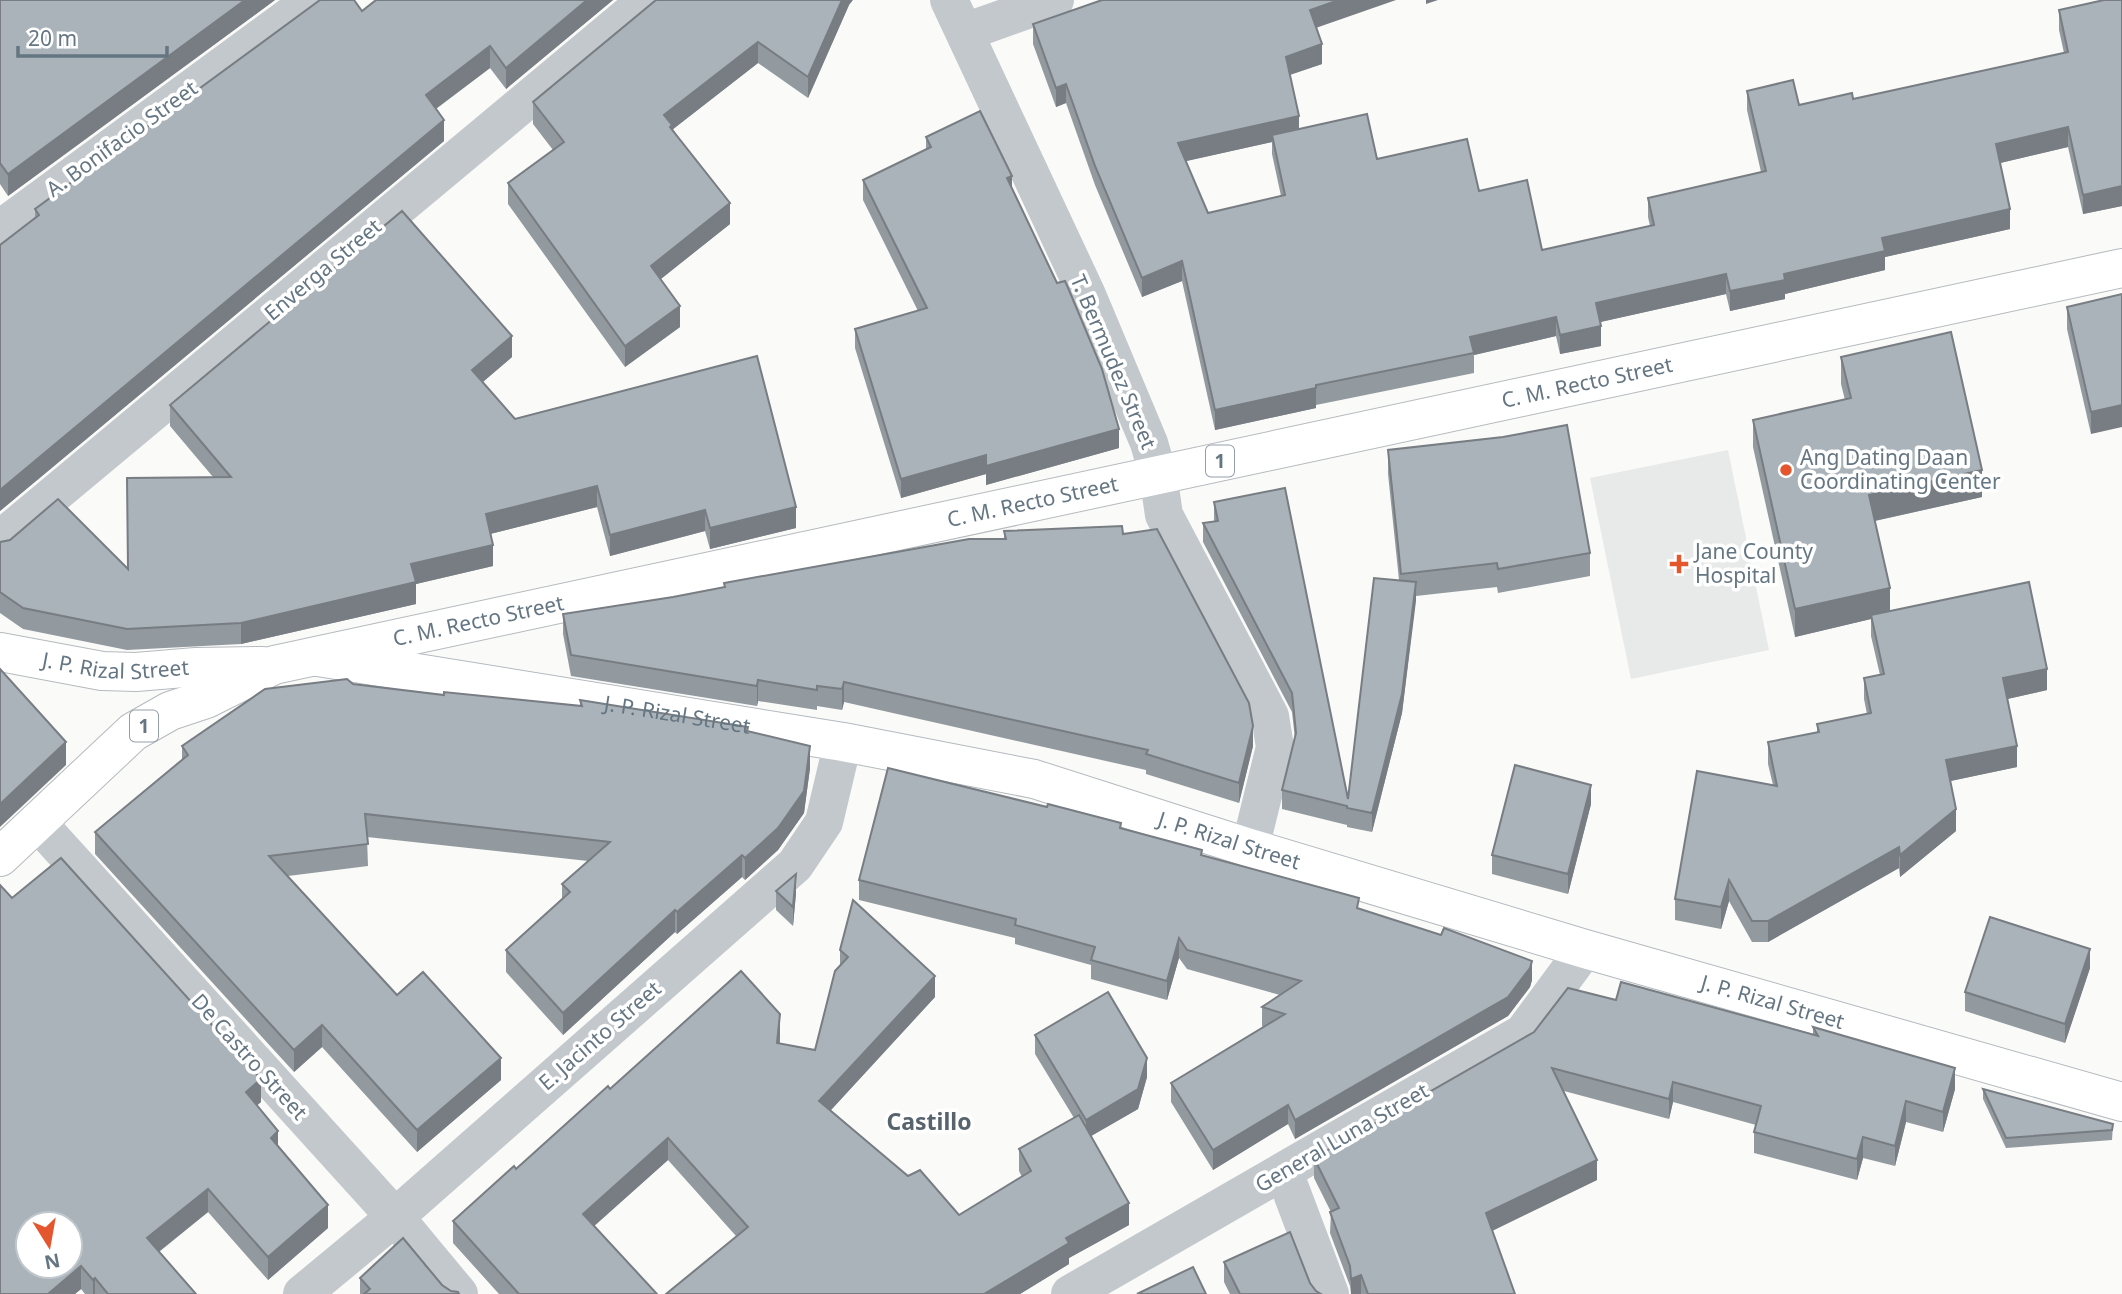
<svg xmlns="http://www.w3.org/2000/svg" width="2122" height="1294" viewBox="0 0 2122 1294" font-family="'Noto Sans',sans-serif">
	<rect width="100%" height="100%" fill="#fafaf8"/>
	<!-- built -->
	<path fill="#e8e9e9" d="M1728,450L1769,650L1631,679L1590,478Z"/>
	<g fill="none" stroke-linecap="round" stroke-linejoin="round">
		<!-- secondary casing -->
		<g stroke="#b3babf" stroke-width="40">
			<g id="secondary">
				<path id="s1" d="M318,657L843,742L1034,779L1250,848L1585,949L2122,1102"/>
			</g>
		</g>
		<!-- primary casing -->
		<g stroke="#b5babe" stroke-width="40">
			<g id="primary">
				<path id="s2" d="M0,652L102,671L136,672L196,667L262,666"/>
				<path id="s3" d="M0,857L133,732L170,711L206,699L274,665L2122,268"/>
			</g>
		</g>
		<!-- minor -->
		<g stroke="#c3c8cc" stroke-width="38">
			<path d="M949,0L1087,295L1149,443L1158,474L1164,515L1270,716L1275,747L1250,848"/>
			<path d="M965,32L1055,0"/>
			<path d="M0,229L312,0"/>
			<path d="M0,542L3,537L647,0"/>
			<path d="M37,822L395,1217L459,1294"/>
			<path d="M1284,1172L1330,1294"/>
			<path d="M302,1294L395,1217L795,865L824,822L843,742"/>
			<path d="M1070,1294L1523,1033L1585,949"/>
		</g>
		<!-- secondary -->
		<use href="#secondary" stroke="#fff" stroke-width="38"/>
		<!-- primary -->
		<use href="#primary" stroke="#fff" stroke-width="38"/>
	</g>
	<!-- wall -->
	<g fill="#929a9f" fill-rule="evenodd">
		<path d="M0,0H275L8,196L0,184Z"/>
		<path d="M376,0H613L506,89L490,68L436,109L444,141L0,511V245L35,218V209L362,11Z"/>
		<path d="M2122,0V206L2083,214L2068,147L2000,163L2010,229L1885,257V270L1785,294V299L1730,311L1726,294L1600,322L1601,346L1560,354L1556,336L1474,355V373L1316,405V408L1215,430L1182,281L1142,297L1095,185L1066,103L1056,107L1033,44V24L1316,28L1322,64L1290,75L1299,129L1377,159L1479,191L1542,250L1650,226L1648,217V198L1761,172L1747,110V91L1799,105L1853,99L2064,53L2059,30V10ZM1272,142V154L1281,196L1208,213L1185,161Z"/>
		<path d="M849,5L808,98L758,63L673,129L730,224L660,279L680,327L625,367L508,204V183L553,150L533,124V102Z"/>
		<path d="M926,137L1012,190L1119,448L986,485V474L901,498L855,348V329L918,311L863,200V180L926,150Z"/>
		<path d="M2122,294L2091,434L2067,329V307Z"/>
		<path d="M512,357L483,382L515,419L796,528L710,549L705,531L610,556L597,507L490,534L493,566L416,584V604L241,644L127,650L23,629L0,613V542L128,569L213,477L170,426V405Z"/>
		<path d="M1841,357L1982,497L1875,521L1890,611L2047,690L2007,699L2017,767L1950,781L1956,831L1900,877L1899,868L1768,942H1752L1729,901L1721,929L1675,920V899L1773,785L1768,764V742L1817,733V724L1867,714L1864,699V678L1880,675L1871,636V619L1795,637L1753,447V420L1845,400L1841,384Z"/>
		<path d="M1388,450L1590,553V576L1498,593L1497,587L1416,596L1402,713L1372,832L1347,827V825L1282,809V790L1295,739L1292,712L1203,542V523L1214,521V502L1348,799L1399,580L1388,474Z"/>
		<path d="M1004,531L1123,534L1253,746L1239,803L1146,774V770L844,702L842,710L817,706V710L758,701L757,706L571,676L563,634V614L673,597L724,587V583L1004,539Z"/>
		<path d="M353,684L444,695L580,706V700L748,731L810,768L804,813L778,850L745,880L742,877L677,934L675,932L563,1035L506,972V950L562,899V884L588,861L367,837L368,866L288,876L397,995L501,1080L417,1152L322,1047L294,1072L95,854V832L182,760V746Z"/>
		<path d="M1591,804L1568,894L1492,874V855Z"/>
		<path d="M1121,829L1359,908L1532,980L1530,987L1508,1016L1295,1139L1288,1124L1213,1170L1171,1102V1083L1263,1027L1262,1026V1007L1280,995L1187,969L1179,958L1167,1000L1091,979V965L1015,944V938L859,900V880Z"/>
		<path d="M776,891L796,893L793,926L776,910Z"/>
		<path d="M12,898L261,1102L257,1105L278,1147L328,1228L268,1280L208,1212L159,1252L196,1294H85L81,1289L75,1294H0Z"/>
		<path d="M840,950L935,997L831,1110L908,1176L959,1215L1022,1177L1019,1171V1149L1074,1118L1035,1054V1035L1147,1077L1138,1109L1091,1136L1129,1225L1069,1258V1264L1020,1294H666L736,1236L668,1160L594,1226L657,1294H499L453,1243V1221L610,1089L780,1036V1044L815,1050L840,966Z"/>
		<path d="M2090,968L2065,1043L1965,1011V992Z"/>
		<path d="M1616,1000L1813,1034V1027L1955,1089L1943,1132L1906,1122L1895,1166L1863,1158L1857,1180L1754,1153V1132L1756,1125L1673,1102L1669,1119L1564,1091L1597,1180L1492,1230L1515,1294H1351L1350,1286L1330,1233L1331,1212L1314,1178V1158Z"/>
		<path d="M1983,1089L2113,1124L2112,1140L2006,1148L1983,1099Z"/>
		<path d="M1224,1262L1310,1283L1316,1291L1321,1294H1230L1224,1282Z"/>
		<path d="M360,1278L442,1285L451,1291L459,1294H360Z"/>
	</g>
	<!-- shaded-wall -->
	<g fill="#777d82">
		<path d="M245,0H275L8,196V174Z"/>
		<path d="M587,0H613L506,89V68Z"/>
		<path d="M842,0H853L849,5L808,98V77Z"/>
		<path d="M1339,0H1396L1310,30V10Z"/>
		<path d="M1426,0H1438L1426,4Z"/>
		<path d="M758,42V63L672,130L664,115Z"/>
		<path d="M1322,44V64L1286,76V57Z"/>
		<path d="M490,46V68L426,116V95Z"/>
		<path d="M1066,84V103L1056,107V88Z"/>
		<path d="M1299,116V136L1272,135V142L1178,163V143Z"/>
		<path d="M444,120V141L0,511V490Z"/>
		<path d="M2068,127V147L1996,164V144Z"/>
		<path d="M1012,176V195L1007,178Z"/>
		<path d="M2122,186V206L2083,214V195Z"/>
		<path d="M730,203V224L651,287V266Z"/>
		<path d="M2010,209V229L1885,257V270L1785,294V299L1730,311V291L1784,274L1882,238Z"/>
		<path d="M1182,261V281L1142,297V278Z"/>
		<path d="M1726,274V294L1596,323V303Z"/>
		<path d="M680,306V327L625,367V346Z"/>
		<path d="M1556,317V336L1474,355L1470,337Z"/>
		<path d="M1601,326V346L1560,354V335Z"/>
		<path d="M512,336V357L472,391V370Z"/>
		<path d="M1316,388V408L1215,430V410Z"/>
		<path d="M2122,405V427L2091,434V412Z"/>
		<path d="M1119,429V448L986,485V474L901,498V479L986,455Z"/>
		<path d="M1982,470V497L1869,522V495Z"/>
		<path d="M597,486V507L486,535V514Z"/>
		<path d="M796,507V528L710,549V528Z"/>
		<path d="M705,510V531L610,556V535Z"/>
		<path d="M493,545V566L416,584V604L241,644V623L411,564Z"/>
		<path d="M1416,582V601L1402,713L1372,832V813Z"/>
		<path d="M1890,588V615H1871V619L1795,637V609Z"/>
		<path d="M2047,669V690L2003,700V678Z"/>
		<path d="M758,680V701L757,706V686Z"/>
		<path d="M844,682V702L842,710V689Z"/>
		<path d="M1253,726V746L1239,803V783Z"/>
		<path d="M66,742V765L0,827V804Z"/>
		<path d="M810,746V768L804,813L778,850L745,880V858Z"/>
		<path d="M2017,746V767L1946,782V760Z"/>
		<path d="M1591,785V804L1568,894V874Z"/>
		<path d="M1956,809V831L1900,877V855Z"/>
		<path d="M1899,847V868L1768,942V921Z"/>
		<path d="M742,855V877L677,934V912Z"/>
		<path d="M796,874V893L793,926V907Z"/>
		<path d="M1729,880V901L1721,929V907Z"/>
		<path d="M675,910V932L563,1035V1013Z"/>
		<path d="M1179,938V958L1167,1000V981Z"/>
		<path d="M2090,949V968L2065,1043V1024Z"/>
		<path d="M1532,961V980L1530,987L1508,1016L1295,1139V1120Z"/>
		<path d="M935,976V997L819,1123V1101Z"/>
		<path d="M780,1014V1036L777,1065V1043Z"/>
		<path d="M322,1025V1047L294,1072V1050Z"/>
		<path d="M501,1058V1080L417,1152V1130Z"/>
		<path d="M1147,1058V1077L1138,1109L1086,1139V1120Z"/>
		<path d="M1955,1068V1089L1943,1132V1112Z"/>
		<path d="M261,1079V1102L246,1115V1092Z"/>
		<path d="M1673,1082V1102L1669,1119V1099Z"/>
		<path d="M1906,1101V1122L1895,1166V1146Z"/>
		<path d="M1288,1105V1124L1213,1170V1150Z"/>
		<path d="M278,1131V1154L271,1138Z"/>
		<path d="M1863,1137V1158L1857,1180V1159Z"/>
		<path d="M668,1138V1160L583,1236V1214Z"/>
		<path d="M1597,1160V1180L1486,1234V1213Z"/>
		<path d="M208,1189V1212L147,1261V1238Z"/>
		<path d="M1129,1203V1225L1069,1258V1264L1020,1294H984L1066,1238Z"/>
		<path d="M328,1205V1228L268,1280V1257Z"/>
		<path d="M81,1266V1289L75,1294H48Z"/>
		<path d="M1361,1275V1294H1351V1279Z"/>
		<path d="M95,1278V1294H93V1280Z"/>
	</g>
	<!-- building -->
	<g fill="#aab3b9" stroke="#777d82" stroke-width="2" fill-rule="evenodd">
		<path d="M0,0H245L8,174L0,163Z"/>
		<path d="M320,0H354L362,11L376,0H587L506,68L490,46L426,95L444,120L0,490V245L39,215L35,209Z"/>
		<path d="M656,0H842L808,77L758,42L664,115L672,125L670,127L730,203L651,266L680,306L625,346L508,183L564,142L533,102Z"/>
		<path d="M1102,0H1339L1310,10L1322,44L1286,57L1299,116L1178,143L1208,213L1285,195L1272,135L1367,114L1377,159L1467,139L1479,191L1527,180L1542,250L1654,225L1648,198L1766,171L1747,91L1793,80L1799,105L1852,93L1853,99L2068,52L2059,10L2104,0H2122V186L2083,195L2068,127L1996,144L2010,209L1882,238L1885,251L1784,274L1785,280L1730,291L1726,274L1596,303L1601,326L1560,335L1556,317L1470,337L1474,353L1316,385V388L1215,410L1182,261L1142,278L1095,166L1066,84L1056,88L1033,24Z"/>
		<path d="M980,111L1012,176L1007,178L1057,283L1065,281L1069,290L1102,369L1119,429L986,466V455L901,479L855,329L927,308L863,180L931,147L926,137Z"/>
		<path d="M402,211L512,336L472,370L515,419L757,356L796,507L710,528L705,510L610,535L597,486L486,514L493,545L411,564L416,582L241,623L127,629L23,608L0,592V542L10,540L58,499L128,569L127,478L231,477L170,405Z"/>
		<path d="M2122,294V405L2091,412L2067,307Z"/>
		<path d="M1951,332L1982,470L1869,495L1890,588L1795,609L1753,420L1851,398L1841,357Z"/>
		<path d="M1567,425L1590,553L1498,569L1497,563L1401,574L1388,450L1503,437Z"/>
		<path d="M1285,488L1348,799L1374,578L1416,582L1402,694L1372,813L1347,808V806L1282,790L1296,733L1292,693L1203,523L1218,521L1214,502Z"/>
		<path d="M1122,526L1123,534L1157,529L1249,703L1253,726L1239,783L1146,754L1148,750L844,682L842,689L817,686V690L758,680L757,686L571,655L563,614L673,597L725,587L724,583L969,539H1006L1004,531Z"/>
		<path d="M2029,582L2047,669L2003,678L2017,746L1946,760L1956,809L1900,855L1899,847L1768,921H1752L1729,880L1721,907L1675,899L1697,771L1777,786L1768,742L1819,732L1817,724L1871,713L1864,678L1884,674L1871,615Z"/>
		<path d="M0,669L66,742L0,804Z"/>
		<path d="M347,679L353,684L444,695V692L582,706L580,700L748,727L747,731L810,746L804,791L778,828L745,858L742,855L677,912L675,910L563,1013L506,950L570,892L562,884L610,842L365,814L368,844L269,856L397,995L423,972L501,1058L417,1130L322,1025L294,1050L95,832L188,755L182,746L265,689Z"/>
		<path d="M1515,765L1591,785L1568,874L1492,855Z"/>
		<path d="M888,768L1047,807L1048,804L1121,823L1120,828L1202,850L1201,855L1359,898L1357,908L1441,935L1444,928L1532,961L1530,968L1508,997L1295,1120L1288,1105L1213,1150L1171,1083L1285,1014L1262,1007L1301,981L1187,950L1179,938L1167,981L1091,960L1095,947L1015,925L1016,919L859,880Z"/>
		<path d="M61,858L261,1079L246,1092L278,1131L271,1138L328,1205L268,1257L208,1189L147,1238L196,1294H108L95,1278L93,1280L81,1266L48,1294H0V885L12,898ZM28,1224H70V1266H28Z"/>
		<path d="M796,874L793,907L776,891Z"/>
		<path d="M853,900L935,976L819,1101L908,1176L920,1170L959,1215L1031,1171L1019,1149L1079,1115L1129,1203L1066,1238L1069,1243L984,1294H666L748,1227L668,1138L583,1214L657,1294H519L453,1221L514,1166L516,1169L608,1086L610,1089L741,971L780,1014L777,1043L815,1050L835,971L848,957L840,950Z"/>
		<path d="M1990,917L2090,949L2065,1024L1965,992Z"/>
		<path d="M1621,982L1818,1036L1813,1027L1955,1068L1943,1112L1906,1101L1895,1146L1863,1137L1857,1159L1754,1132L1761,1106L1673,1082L1669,1099L1552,1068L1597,1160L1486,1213L1515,1294H1368L1361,1275L1351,1279L1350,1266L1330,1212L1339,1208L1314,1158L1534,1032L1568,988L1616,1000Z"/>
		<path d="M1108,992L1147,1058L1138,1089L1086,1120L1035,1035Z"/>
		<path d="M1983,1089L2113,1124L2112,1130L2006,1138Z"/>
		<path d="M1290,1232L1310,1283L1316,1291L1321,1294H1240L1224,1262Z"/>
		<path d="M403,1238L442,1285L451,1291L458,1292L459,1294H364L370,1289L360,1278Z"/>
		<path d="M1193,1267L1206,1294H1137Z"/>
	</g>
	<!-- markers -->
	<g fill="#e4572e" stroke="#fff" stroke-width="2.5">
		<circle cx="1786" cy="470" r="7"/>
		<path d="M1675.5 553.5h7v7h7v7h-7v7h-7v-7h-7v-7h7z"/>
	</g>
	<g text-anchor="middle" stroke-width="7" stroke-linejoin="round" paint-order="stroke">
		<!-- shield labels -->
		<g fill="#fff" stroke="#939fa8" stroke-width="2">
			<rect x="1206" y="445.5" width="28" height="31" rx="5"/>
			<rect x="130" y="710.5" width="28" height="31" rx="5"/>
		</g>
		<g font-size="19" font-weight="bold" fill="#657683">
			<text x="1220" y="468">1</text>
			<text x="144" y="733">1</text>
		</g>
		<!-- street labels -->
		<g font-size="21" fill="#657683" stroke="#fff">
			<text transform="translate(122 139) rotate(-36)" y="7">A. Bonifacio Street</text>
			<text transform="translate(323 270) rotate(-40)" y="7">Enverga Street</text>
			<text transform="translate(1113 362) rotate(67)" y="7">T. Bermudez Street</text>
			<text dy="7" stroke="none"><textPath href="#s3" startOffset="1682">C. M. Recto Street</textPath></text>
			<text dy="7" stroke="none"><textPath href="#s3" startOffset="1115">C. M. Recto Street</textPath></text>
			<text dy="7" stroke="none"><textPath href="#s3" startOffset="548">C. M. Recto Street</textPath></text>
			<text dy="7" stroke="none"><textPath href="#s2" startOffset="117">J. P. Rizal Street</textPath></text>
			<text dy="7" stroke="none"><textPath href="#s1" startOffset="364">J. P. Rizal Street</textPath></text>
			<text dy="7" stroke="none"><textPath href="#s1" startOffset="931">J. P. Rizal Street</textPath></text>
			<text dy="7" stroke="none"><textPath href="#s1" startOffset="1498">J. P. Rizal Street</textPath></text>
			<text transform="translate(600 1036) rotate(-41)" y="7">E. Jacinto Street</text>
			<text transform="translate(249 1057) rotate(48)" y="7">De Castro Street</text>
			<text transform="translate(1342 1138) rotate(-30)" y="7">General Luna Street</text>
		</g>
		<!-- poi labels -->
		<g font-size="21" fill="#657683" stroke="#fff" text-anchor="start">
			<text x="1800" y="465">Ang Dating Daan<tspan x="1800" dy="24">Coordinating Center</tspan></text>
			<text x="1695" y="559">Jane County<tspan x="1695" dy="24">Hospital</tspan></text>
		</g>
		<!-- neighbourhood labels -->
		<g font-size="23" font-weight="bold" fill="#57646e" stroke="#fff">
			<text x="929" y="1130">Castillo</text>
		</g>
	</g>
	<!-- north arrow -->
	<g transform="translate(49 1245) rotate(169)"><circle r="33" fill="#ffffff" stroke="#c1c8cd" stroke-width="2"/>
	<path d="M0-5L12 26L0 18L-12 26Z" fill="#e4572e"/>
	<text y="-10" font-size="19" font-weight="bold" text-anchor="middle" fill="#657683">N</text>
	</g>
	<!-- scale -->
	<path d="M18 46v10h149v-10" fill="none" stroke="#657683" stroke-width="3.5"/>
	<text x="28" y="46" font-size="21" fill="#657683" stroke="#ffffff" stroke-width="5" paint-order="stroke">20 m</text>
</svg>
